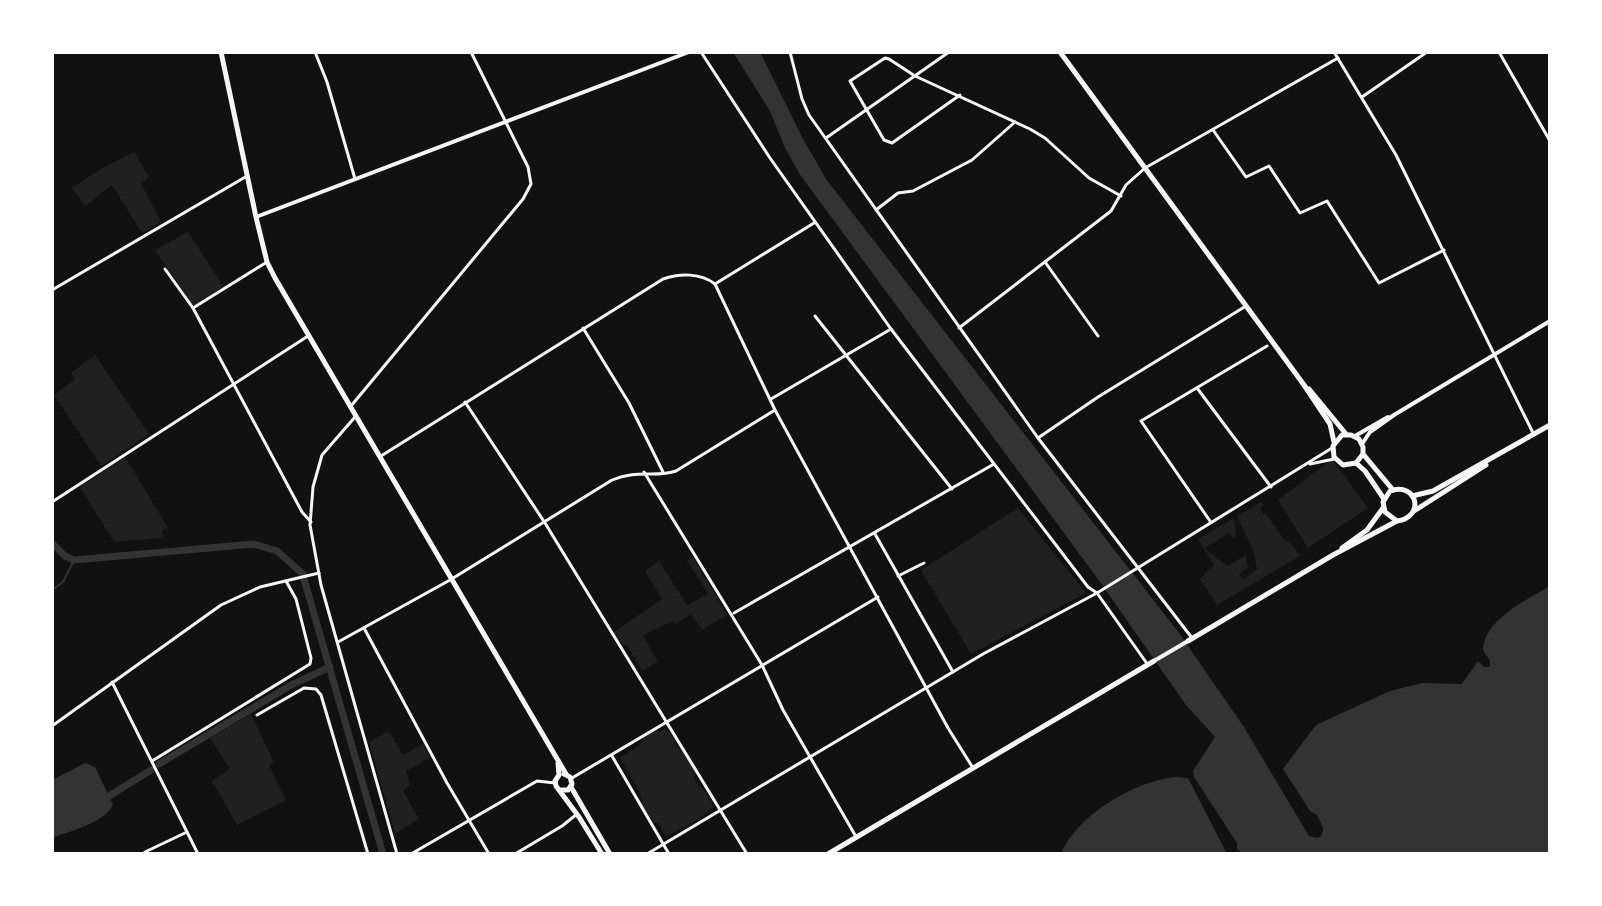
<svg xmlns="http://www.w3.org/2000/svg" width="1602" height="906" viewBox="0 0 1602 906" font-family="'Fira Sans Condensed',sans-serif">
	<rect width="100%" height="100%" fill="#111"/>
	<!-- green -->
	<g fill="#202020">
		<path d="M134,152L149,177L141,183L161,222L142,233L112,185L85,206L72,188L99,170Z"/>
		<path d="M188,232L223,286L193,306L155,250Z"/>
		<path d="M95,355L149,434L101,466L54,395L75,379L71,373Z"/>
		<path d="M125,457L168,528L162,530L163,538L114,542L80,487Z"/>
		<path d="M1332,459L1368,508L1308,548L1278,500Z"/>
		<path d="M1261,502L1264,506L1260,508L1263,514H1266L1286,542L1289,541L1300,556L1217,605L1200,579L1214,565L1198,539L1234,518L1236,537L1233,538L1229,533L1205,548L1208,553L1210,552L1227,566L1246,555L1248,568L1239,574L1243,579L1257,570L1254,553L1237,516Z"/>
		<path d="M1018,508L1086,593L971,654L921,570Z"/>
		<path d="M693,557L727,615L702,630L691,614L676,624L673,621L643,635L658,662L642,671L627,645H623L614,632L662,599L645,571L659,561L687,605L708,594L687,560Z"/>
		<path d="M251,714L274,762L269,765L286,800L237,825L212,781L230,769L210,738Z"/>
		<path d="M656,729L660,732L665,729L674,736L677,748L682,749L696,773L694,778C701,790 710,792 713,807C701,821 682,827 666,837L658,823H654L644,810L639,791L620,758L641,744L644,736Z"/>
		<path d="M387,732L391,734L403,755L423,744L430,758L406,771L410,785L403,790L419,819L395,834L369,742Z"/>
	</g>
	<!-- water -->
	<g fill="#333">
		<path d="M733,52H760L802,137L826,179L1179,633L1244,727L1309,836L1318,838L1322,835L1323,828L1317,815L1310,811L1283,769L1316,725L1390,691L1422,683L1462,684L1478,661L1484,667H1490V661L1483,650C1484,619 1527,600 1550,586V854H1244L1237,849V843L1194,777L1193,771L1215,737L1186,705L1100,582L801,176L785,148L770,111Z"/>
		<path d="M85,763L95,767L113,805C103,824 71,830 52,838V780Z"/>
		<path d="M1176,777L1188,778L1227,854H1061C1076,815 1137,780 1176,777Z"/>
	</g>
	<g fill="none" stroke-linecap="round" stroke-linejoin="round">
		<!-- stream -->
		<path stroke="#333" stroke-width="2" d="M52,590L63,582L74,560"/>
		<!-- canal -->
		<g stroke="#333" stroke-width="7">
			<path d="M52,543L65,556L74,560L254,544L277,551L303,574"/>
			<path d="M304,579L383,854"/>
			<path d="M159,764L293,684L330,667"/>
			<path d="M109,796L151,770"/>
		</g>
		<!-- minor -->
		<g stroke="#f5f5f5" stroke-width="3">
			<path d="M315,52L327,82L355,179"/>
			<path d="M701,52L770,158L891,329L1088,587L1097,593L1148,665"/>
			<path d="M790,52L802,99L809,115L1038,438L1192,638"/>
			<path d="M1334,52L1396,155L1534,435"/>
			<path d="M1499,52L1550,141"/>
			<path d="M960,95L892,143L884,140L850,81L885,58L889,59L915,76L1030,129L1045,138L1089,178L1121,196"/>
			<path d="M1362,97L1427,52"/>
			<path d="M1213,130L1246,177L1269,166L1300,213L1327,201L1379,283L1444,250"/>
			<path d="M826,138L949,52"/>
			<path d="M876,210L898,193L913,191L972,160L1015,122"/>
			<path d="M267,262L193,308L302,512L311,522"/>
			<path d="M1045,262L1098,336"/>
			<path d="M165,269L193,308"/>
			<path d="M715,284L775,410L948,728L973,768"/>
			<path d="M715,284L814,223"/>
			<path d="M52,290L247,176"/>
			<path d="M815,316L952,489"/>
			<path d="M583,328L629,403L663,472"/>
			<path d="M959,328L1111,211L1126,185L1145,168L1338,58"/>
			<path d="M1197,388L1271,487"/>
			<path d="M771,399L891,329"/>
			<path d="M465,402L545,523L747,854"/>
			<path d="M351,406L523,199L531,184L528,167L471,52"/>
			<path d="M355,417L322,455L313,487L310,525L321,585L397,854"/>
			<path d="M1038,438L1098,397L1246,306"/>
			<path d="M381,456L663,279C680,273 701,273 715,284"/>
			<path d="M1310,464L1334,459"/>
			<path d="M644,472L762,665L783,710L855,835"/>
			<path d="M52,502L308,336"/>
			<path d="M1210,521L1141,421L1267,346"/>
			<path d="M875,534L953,672"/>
			<path d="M898,576L924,563"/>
			<path d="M734,613L994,464"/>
			<path d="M364,628L447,783L489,854"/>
			<path d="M338,642L450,580L612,480C637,469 657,478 676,471L775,410"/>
			<path d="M112,682L198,854"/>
			<path d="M257,715L304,688L316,689L321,695L368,854"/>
			<path d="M52,726L221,605L260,587L319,573"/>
			<path d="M612,756L669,854"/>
			<path d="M152,761L310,664L311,658L296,599L286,581"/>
			<path d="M572,778L878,597"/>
			<path d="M146,854L145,852L187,832"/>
			<path d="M411,854L537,781L555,783"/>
			<path d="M515,854L562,826L577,814"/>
			<path d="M647,854L983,654L1097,593L1332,448"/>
		</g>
		<!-- tertiary -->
		<g stroke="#f5f5f5" stroke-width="4">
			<path d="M256,217L689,52"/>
			<path d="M1355,436L1388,417"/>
			<path d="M1362,444L1370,432L1394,415L1550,321"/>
			<path d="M1154,661L1188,641"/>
		</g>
		<!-- secondary -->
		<g stroke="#f5f5f5" stroke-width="5">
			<path d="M221,52L256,217L267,262L275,278L566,774"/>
			<path d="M1060,52L1304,385L1330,424L1334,442"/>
			<path d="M1309,389L1346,434"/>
			<path d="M1363,454L1356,463L1343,465L1334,457L1333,446L1342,435H1351L1359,439L1363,447V454L1393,490"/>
			<path d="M1356,463L1365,471L1384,499"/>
			<path d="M1412,496L1433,491L1550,425"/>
			<path d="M1414,511L1486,465"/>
			<path d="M1342,548L1367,530L1383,508"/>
			<path d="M1188,641L1333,555L1397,521C1426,517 1417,481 1390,491L1383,502L1385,512L1397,521"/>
			<path d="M558,763L559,775L555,781L556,786L579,817L602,854"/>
			<path d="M571,787L610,854"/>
			<path d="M561,790H568L572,784L570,777L564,774"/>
			<path d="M828,854L1154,661"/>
		</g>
	</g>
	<!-- border -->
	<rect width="1602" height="906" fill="none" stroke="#ffffff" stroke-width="108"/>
</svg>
